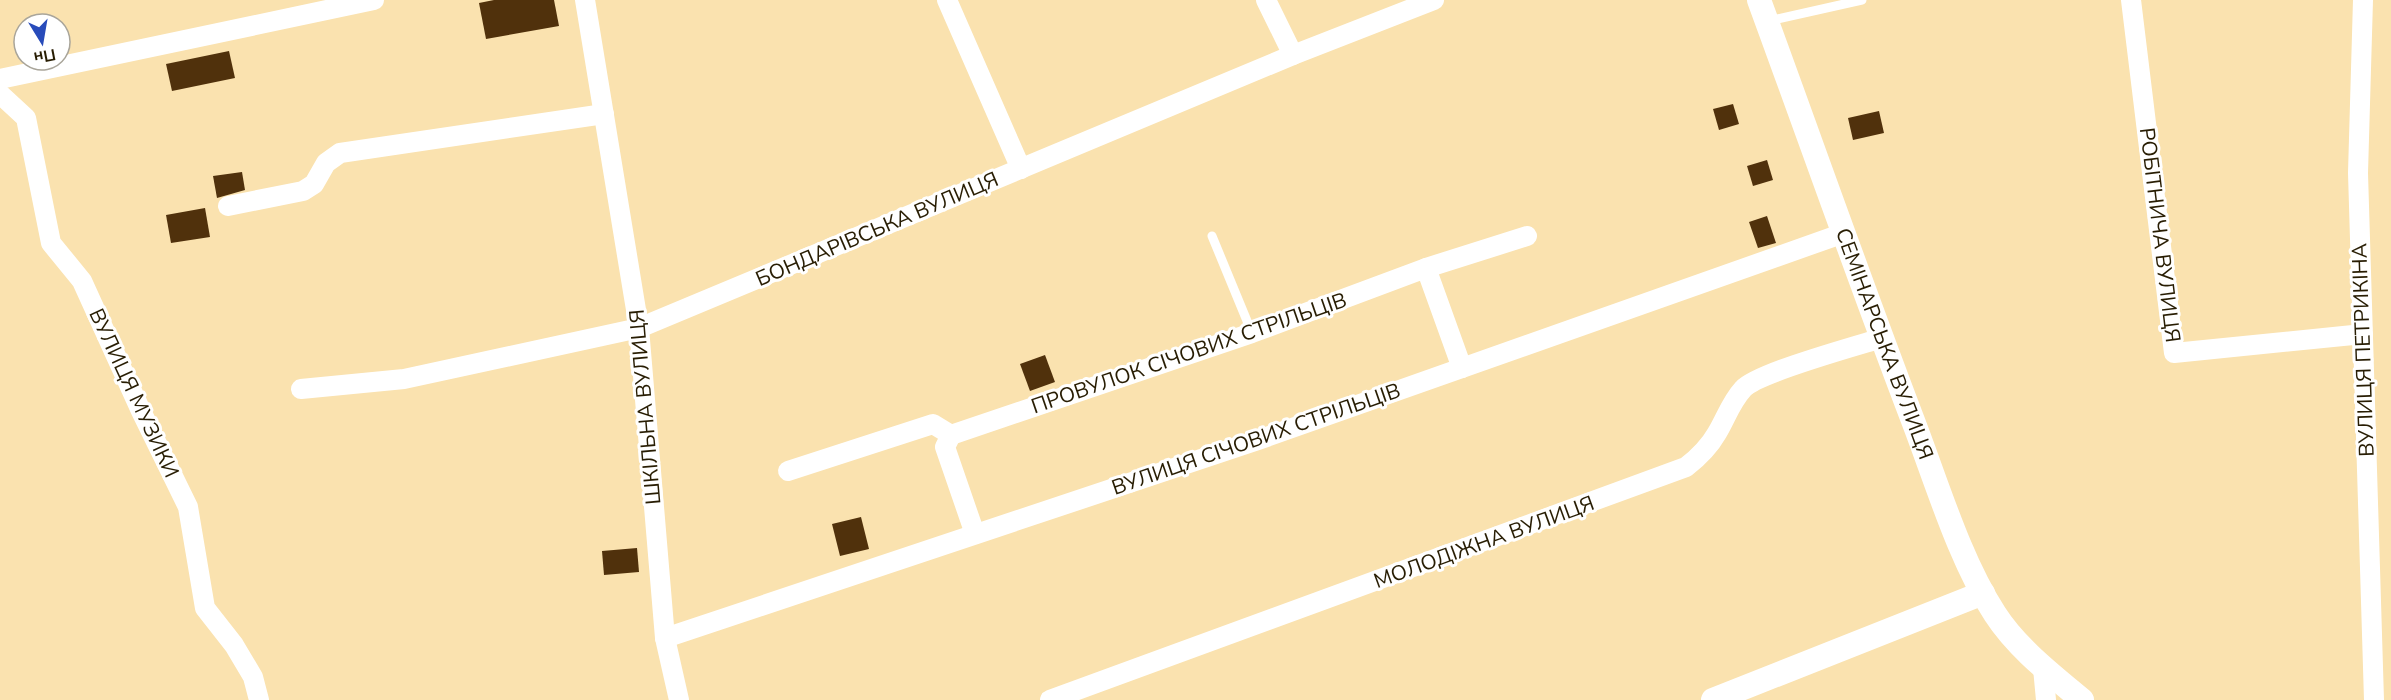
<svg xmlns="http://www.w3.org/2000/svg" width="2391" height="700" viewBox="0 0 2391 700" font-family="'Nunito Sans',sans-serif">
	<rect width="100%" height="100%" fill="#fae2af"/>
	<!-- building -->
	<g fill="#50310c">
		<path d="M494,0H554L559,26L486,39L479,3Z"/>
		<path d="M229,51L235,78L172,91L166,64Z"/>
		<path d="M1733,104L1739,124L1719,130L1713,109Z"/>
		<path d="M1879,111L1884,133L1853,140L1848,118Z"/>
		<path d="M1767,160L1773,180L1753,186L1747,166Z"/>
		<path d="M242,172L245,190L217,198L213,176Z"/>
		<path d="M205,208L210,237L171,243L166,215Z"/>
		<path d="M1767,216L1776,243L1758,248L1749,222Z"/>
		<path d="M1045,355L1055,382L1030,391L1020,364Z"/>
		<path d="M861,517L869,549L840,556L832,524Z"/>
		<path d="M637,548L639,572L604,575L602,551Z"/>
	</g>
	<g fill="none" stroke-linecap="round" stroke-linejoin="round">
		<!-- service -->
		<g stroke="#fff" stroke-width="9">
			<path d="M1768,21L1862,0"/>
			<path d="M1212,236L1252,333"/>
		</g>
		<!-- minor -->
		<g stroke="#fff" stroke-width="20">
			<path d="M585,0L639,328L665,638L679,700"/>
			<path d="M947,0L1021,169"/>
			<path d="M1266,0L1293,55"/>
			<path d="M2131,0L2174,353L2363,334"/>
			<path d="M2363,0L2358,173L2374,700"/>
			<path d="M0,79L374,0"/>
			<path d="M0,94L26,118L51,243L82,281L141,411L188,507L205,608L234,645L253,677L259,700"/>
			<path d="M228,206L303,191L314,184L326,163L340,153L604,114"/>
			<path d="M1426,268L1527,236"/>
			<path d="M301,389L404,379L639,328L1293,55L1434,0"/>
			<path d="M788,471L933,424L951,435"/>
			<path d="M975,534L945,447L951,435L1252,333L1426,268L1462,368"/>
			<path d="M665,638L1258,440L1844,233"/>
			<path d="M2043,668L2046,700"/>
			<path d="M1050,700L1686,467C1699,457 1709,447 1717,433C1726,418 1731,402 1743,389C1757,373 1856,346 1882,338"/>
		</g>
		<!-- tertiary -->
		<g stroke="#fff" stroke-width="24">
			<path id="s1" d="M1759,0C1810,139 1859,279 1912,418C1936,480 1959,559 1995,614C2017,648 2051,674 2082,700"/>
			<path d="M1713,700L1983,593"/>
		</g>
	</g>
	<g text-anchor="middle" stroke-width="6" stroke-linejoin="round" paint-order="stroke">
		<!-- street labels -->
		<g font-size="21" fill="#281d03" stroke="#fff">
			<text transform="translate(877 229) rotate(-23)" y="7">БОНДАРІВСЬКА ВУЛИЦЯ</text>
			<text transform="translate(2160 235) rotate(83)" y="7">РОБІТНИЧА ВУЛИЦЯ</text>
			<text dy="7" stroke="none"><textPath href="#s1" startOffset="366">СЕМІНАРСЬКА ВУЛИЦЯ</textPath></text>
			<text transform="translate(2363 350) rotate(-92)" y="7">ВУЛИЦЯ ПЕТРИКІНА</text>
			<text transform="translate(1189 353) rotate(-19)" y="7">ПРОВУЛОК СІЧОВИХ СТРІЛЬЦІВ</text>
			<text transform="translate(134 393) rotate(65)" y="7">ВУЛИЦЯ МУЗИКИ</text>
			<text transform="translate(645 407) rotate(-95)" y="7">ШКІЛЬНА ВУЛИЦЯ</text>
			<text transform="translate(1256 439) rotate(-19)" y="7">ВУЛИЦЯ СІЧОВИХ СТРІЛЬЦІВ</text>
			<text transform="translate(1484 542) rotate(-20)" y="7">МОЛОДІЖНА ВУЛИЦЯ</text>
		</g>
	</g>
	<!-- north arrow -->
	<g transform="translate(42 42) rotate(169)"><circle r="28" fill="#ffffff" stroke="#a9a59a" stroke-width="1.5"/>
	<path d="M0-4.5L10 22L0 15L-10 22Z" fill="#284bba"/>
	<text y="-9" font-size="16" font-weight="bold" text-anchor="middle" fill="#281d03">Пн</text>
	</g>
</svg>
